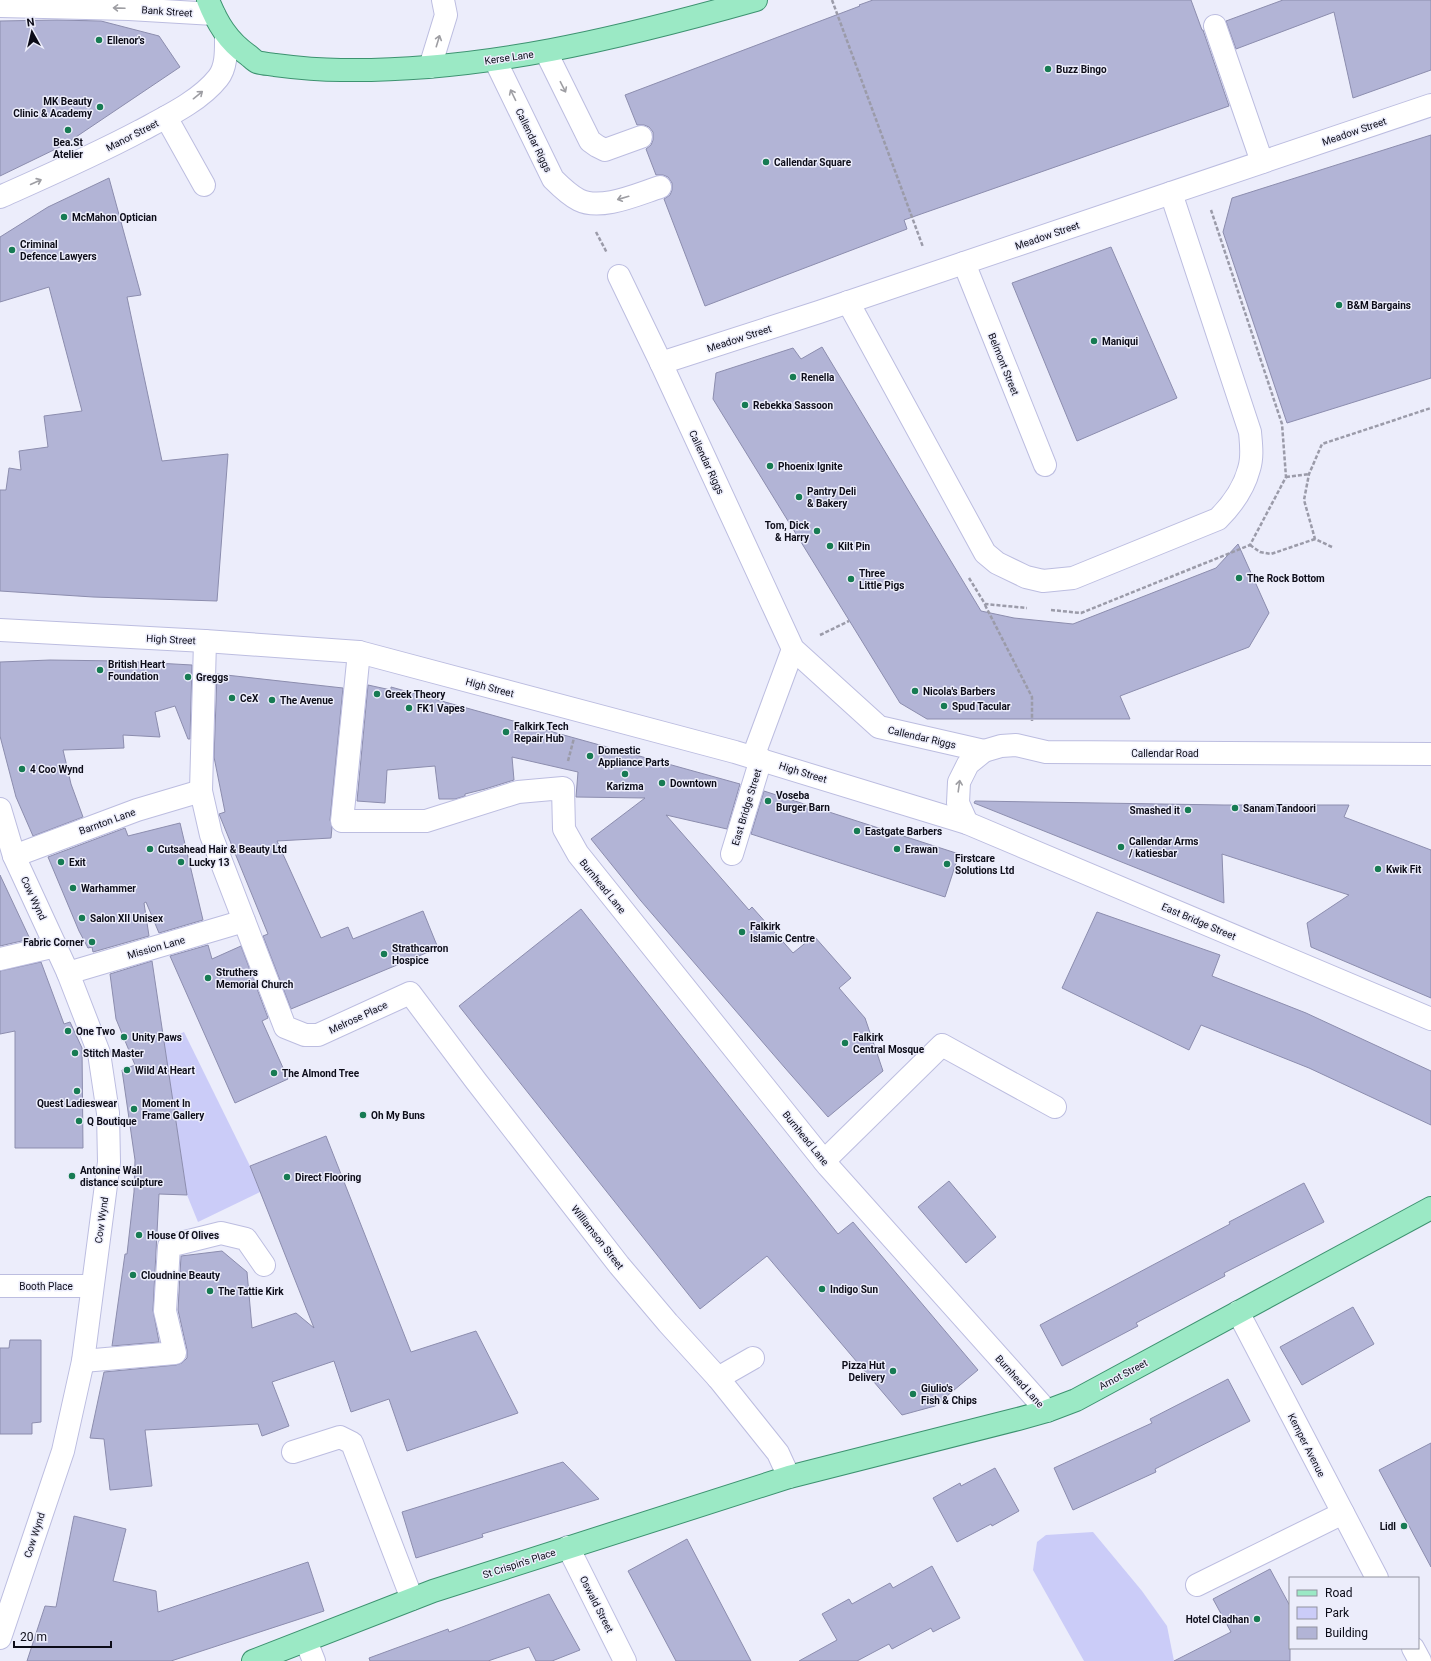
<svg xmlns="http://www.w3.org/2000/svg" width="1431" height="1661" viewBox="0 0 1431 1661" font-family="Roboto,sans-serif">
	<rect width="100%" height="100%" fill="#ecedfb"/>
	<!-- green -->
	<g fill="#cbccf8">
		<path d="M184,1032L250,1166L260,1192L198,1222L187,1195L164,1041Z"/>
		<path d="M1093,1532L1142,1591L1167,1626L1174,1661H1084L1033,1570L1037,1542L1046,1535Z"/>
	</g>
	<!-- building -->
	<g fill="#b2b4d6" stroke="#8c8dae">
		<path d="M873,0H1191L1202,30H1203L1229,106L904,220L907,229L705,306L664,199L670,195L672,190V183L668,177L663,175H656L646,149L651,145L653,140V132L649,127L644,125H637L625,95L860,6L859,5Z"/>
		<path d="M1283,0H1431V70L1353,98L1334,12L1236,49L1226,21Z"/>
		<path d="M57,20L101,21L159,36L180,67L64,145L0,176V21Z"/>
		<path d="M1431,135V378L1287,423L1223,232L1232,198Z"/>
		<path d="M109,178L141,295L127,297L162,461L228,454L217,601L93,597L0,591V490H6L9,468L21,470L19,451L48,447L44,416L82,411L49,287L0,302V237L48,207Z"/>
		<path d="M1111,247L1177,398L1077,441L1012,283Z"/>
		<path d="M822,347L981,611L1014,618L1073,624L1216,568L1238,544L1269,613L1249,647L1120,696L1130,719H927L900,703L713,399L716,373L793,348L801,359Z"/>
		<path d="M50,660L120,661L192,665L190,739H188L175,706L155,712L160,737L123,735L124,748L63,750L71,784L83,817L33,836L16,797L0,736V662Z"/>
		<path d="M217,674L343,688L330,820L332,827L331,838L277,841L321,938L348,927L353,939L423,911L438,948L291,1009L263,936L268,934L219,814L225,812L214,757Z"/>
		<path d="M368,685L391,690V687L740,784L727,829L666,815L749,910L752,907L793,953L814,936L851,978L839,988L865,1018L883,1071L828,1117L785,1068L641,901L591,839L645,798L576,797L578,772L512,757L514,780L485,789L465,794V796L455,799H439L435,766L387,770L385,803L357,801Z"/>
		<path d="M764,791L959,854L945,897L751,834Z"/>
		<path d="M975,801L1224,805H1349L1344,817L1431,850V998L1311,947L1307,923L1349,895L1222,854L1224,903L974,803Z"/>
		<path d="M180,823L203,920L159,933L146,902L144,903L149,936L93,952L92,947L88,948L79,931L48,857L125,828L128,836Z"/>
		<path d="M0,875L30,939L0,946Z"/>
		<path d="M581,909L838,1234L853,1222L978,1370L935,1406L902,1415L767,1256L700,1309L459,1006Z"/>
		<path d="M1097,912L1220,955L1212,976L1306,1013L1431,1071V1125L1309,1068L1201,1025L1189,1050L1062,988Z"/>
		<path d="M208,945L212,959L241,946L268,1018L262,1021L288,1079L235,1103L170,956Z"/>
		<path d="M152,961L187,1195L159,1194L153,1310L159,1342L112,1346L125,1254H127L134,1192L135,1160L122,1070L135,1065L116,1019L110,974Z"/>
		<path d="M41,962L64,1024L70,1022L82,1048L83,1148H15V1031L0,1034V971Z"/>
		<path d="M326,1136L411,1352L476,1331L518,1413L407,1451L389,1399L351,1412L334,1361L272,1382L289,1426L262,1436L258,1424L145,1430L152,1486L110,1490L104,1439L90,1438L104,1372L176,1365L182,1363L187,1358V1350L178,1310L181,1256L222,1251L247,1272L252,1328L296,1313L314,1328L250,1166Z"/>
		<path d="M949,1181L996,1237L966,1263L918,1207Z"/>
		<path d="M1304,1183L1324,1222L1224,1273L1225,1276L1136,1323L1138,1326L1062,1366L1040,1325L1230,1224L1229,1222Z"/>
		<path d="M1353,1307L1374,1344L1302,1385L1280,1347Z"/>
		<path d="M10,1340H41V1422L32,1423V1434H0V1348H9Z"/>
		<path d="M1228,1379L1250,1421L1155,1469L1156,1472L1073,1510L1054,1468L1152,1423L1150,1419Z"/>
		<path d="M1431,1443V1567L1379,1470Z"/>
		<path d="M563,1462L599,1499L482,1534L483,1537L416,1558L402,1512Z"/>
		<path d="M995,1468L1019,1511L992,1526L991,1524L957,1542L933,1498L960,1483L961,1486Z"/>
		<path d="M74,1516L126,1529L113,1581L156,1591L158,1612L308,1562L324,1611L171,1661H27L45,1606L56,1607Z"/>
		<path d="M687,1539L751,1661H676L628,1571Z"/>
		<path d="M932,1566L960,1618L933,1632L931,1628L892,1649L889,1644L857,1661H799L837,1640L822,1614L849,1599L852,1604L890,1583L893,1588Z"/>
		<path d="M1270,1569L1290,1606V1661H1174L1231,1632L1213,1599Z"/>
		<path d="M549,1594L580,1650L552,1661H536L529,1647L488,1661H370L369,1658L448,1629L449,1632Z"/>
	</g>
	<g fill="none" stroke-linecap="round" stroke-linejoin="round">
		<!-- minor casing -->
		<g stroke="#bcbde0" stroke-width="24">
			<g id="minor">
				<path d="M0,6L129,9L214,14"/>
				<path d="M1215,26L1262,162"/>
				<path d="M546,52L590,141L597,146L605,150L641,137"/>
				<path d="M495,60L553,179C561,187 569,195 579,200C601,211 638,194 660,187"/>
				<path d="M430,67L446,15L443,0"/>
				<path d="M166,117L204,185"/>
				<path d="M0,197C47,176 95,155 140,131C166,117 200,101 218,78C227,67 226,49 226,36"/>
				<path d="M964,263L1045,465"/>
				<path d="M619,276L661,363L793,649L879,727L984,751"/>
				<path d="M848,302L985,553L997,563L1026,577L1043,581L1073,578L1218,519C1231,506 1244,488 1249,469C1253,457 1251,444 1250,432L1171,193"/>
				<path d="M661,363L819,312L1431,105"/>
				<path d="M0,630L205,641L359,652L735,752L967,823L1431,1019"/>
				<path d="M205,641L201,791L211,835L285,1027L305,1035H318L410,993L476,1081L619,1265L668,1323L718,1378L778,1453L789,1477"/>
				<path d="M359,652L342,821H426L518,792L563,788L564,829L578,854L828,1166L1047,1411"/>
				<path d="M753,757L793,649"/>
				<path d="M0,809L14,856L68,973L99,1053L108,1113L109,1162L83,1361L63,1451L0,1638"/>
				<path d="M967,823L958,803L959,782L968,764L984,751L1001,746L1016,745L1046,752L1431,754"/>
				<path d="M732,854L761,759"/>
				<path d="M14,856L137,810L201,791"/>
				<path d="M0,959L56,946"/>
				<path d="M68,973L244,921"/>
				<path d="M824,1161L942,1045L1055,1107"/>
				<path d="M0,1286H92"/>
				<path d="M1238,1312L1377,1578"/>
				<path d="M83,1361L175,1353L165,1311L169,1246L221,1233L246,1239L264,1265"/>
				<path d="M718,1378L753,1358"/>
				<path d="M293,1452L340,1437L352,1443L412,1599"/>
				<path d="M568,1547L625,1661"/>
				<path d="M1197,1585L1343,1513"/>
				<path d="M306,1641L314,1661"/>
				<path d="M1413,1648L1420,1661"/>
			</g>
		</g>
		<!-- major casing -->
		<g stroke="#3d9270" stroke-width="24">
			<g id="major">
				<path d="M208,0C217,23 228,41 248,55C251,57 254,61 257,62C263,64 270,64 275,65C298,68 319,70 341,70C483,72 621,38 756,0"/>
				<path d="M253,1661L433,1591L789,1477L1018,1419L1047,1411L1076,1400L1431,1208"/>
			</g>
		</g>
		<!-- path -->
		<g stroke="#9b9ba9" stroke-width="2.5" stroke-dasharray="4 2" stroke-linecap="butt">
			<path d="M832,0L923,247"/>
			<path d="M596,232L607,253"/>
			<path d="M1286,477L1309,474"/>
			<path d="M1250,545L1260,552L1271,554L1315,539"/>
			<path d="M1332,547L1315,539L1304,500L1309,474L1322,444L1431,408"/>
			<path d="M969,578L985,604L1027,608"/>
			<path d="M985,605L1032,697V721"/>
			<path d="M1051,610L1081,613L1250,545L1286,477L1282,424L1211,210"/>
			<path d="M820,635L849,621"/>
			<path d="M568,761L574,738"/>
		</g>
		<!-- minor -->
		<use href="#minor" stroke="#fff" stroke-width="22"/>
		<!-- major -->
		<use href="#major" stroke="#9be9c5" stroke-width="22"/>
	</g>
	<!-- one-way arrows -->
	<defs><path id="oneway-shaft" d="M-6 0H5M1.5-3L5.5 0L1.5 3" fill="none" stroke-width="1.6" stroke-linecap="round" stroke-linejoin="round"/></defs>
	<g stroke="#9e9ea3">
		<use href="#oneway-shaft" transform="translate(119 8) rotate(-178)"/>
		<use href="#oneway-shaft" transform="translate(438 41) rotate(-73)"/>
		<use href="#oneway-shaft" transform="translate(563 87) rotate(63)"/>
		<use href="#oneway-shaft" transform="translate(198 95) rotate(-39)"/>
		<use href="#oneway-shaft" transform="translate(513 95) rotate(-116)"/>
		<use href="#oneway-shaft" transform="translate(36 182) rotate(-24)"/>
		<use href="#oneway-shaft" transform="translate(623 198) rotate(164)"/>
		<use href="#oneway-shaft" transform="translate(959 786) rotate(-82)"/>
	</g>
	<!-- markers -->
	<g fill="#177b53" stroke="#ecedfb" stroke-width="1.5">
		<circle cx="99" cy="40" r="4"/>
		<circle cx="1048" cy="69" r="4"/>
		<circle cx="100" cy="107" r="4"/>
		<circle cx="68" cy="130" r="4"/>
		<circle cx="766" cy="162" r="4"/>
		<circle cx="64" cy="217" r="4"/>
		<circle cx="12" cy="250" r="4"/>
		<circle cx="1339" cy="305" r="4"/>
		<circle cx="1094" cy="341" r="4"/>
		<circle cx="793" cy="377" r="4"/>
		<circle cx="745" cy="405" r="4"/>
		<circle cx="770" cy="466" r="4"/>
		<circle cx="799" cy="497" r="4"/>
		<circle cx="817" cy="531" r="4"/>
		<circle cx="830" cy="546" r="4"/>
		<circle cx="1239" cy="578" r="4"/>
		<circle cx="851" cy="579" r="4"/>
		<circle cx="100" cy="670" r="4"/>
		<circle cx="188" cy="677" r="4"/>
		<circle cx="915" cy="691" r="4"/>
		<circle cx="377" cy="694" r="4"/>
		<circle cx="232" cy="698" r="4"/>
		<circle cx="272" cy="700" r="4"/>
		<circle cx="944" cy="706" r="4"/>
		<circle cx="409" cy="708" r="4"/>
		<circle cx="506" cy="732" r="4"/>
		<circle cx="590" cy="756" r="4"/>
		<circle cx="22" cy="769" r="4"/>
		<circle cx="625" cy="774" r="4"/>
		<circle cx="662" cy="783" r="4"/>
		<circle cx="768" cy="801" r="4"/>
		<circle cx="1235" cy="808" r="4"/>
		<circle cx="1188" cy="810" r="4"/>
		<circle cx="857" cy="831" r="4"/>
		<circle cx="1121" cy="847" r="4"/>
		<circle cx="150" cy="849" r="4"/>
		<circle cx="897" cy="849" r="4"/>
		<circle cx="61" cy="862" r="4"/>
		<circle cx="181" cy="862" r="4"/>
		<circle cx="947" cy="864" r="4"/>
		<circle cx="1378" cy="869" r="4"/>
		<circle cx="73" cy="888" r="4"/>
		<circle cx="82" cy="918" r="4"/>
		<circle cx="742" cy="932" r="4"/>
		<circle cx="92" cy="942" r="4"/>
		<circle cx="384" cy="954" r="4"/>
		<circle cx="208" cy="978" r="4"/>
		<circle cx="68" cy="1031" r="4"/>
		<circle cx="124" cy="1037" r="4"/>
		<circle cx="845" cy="1043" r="4"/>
		<circle cx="75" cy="1053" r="4"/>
		<circle cx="127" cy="1070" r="4"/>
		<circle cx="274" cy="1073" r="4"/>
		<circle cx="77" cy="1091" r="4"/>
		<circle cx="134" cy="1109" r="4"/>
		<circle cx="363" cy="1115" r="4"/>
		<circle cx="79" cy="1121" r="4"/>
		<circle cx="72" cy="1176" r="4"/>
		<circle cx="287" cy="1177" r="4"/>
		<circle cx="139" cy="1235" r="4"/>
		<circle cx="133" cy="1275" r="4"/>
		<circle cx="822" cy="1289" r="4"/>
		<circle cx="210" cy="1291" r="4"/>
		<circle cx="893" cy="1371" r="4"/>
		<circle cx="913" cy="1394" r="4"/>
		<circle cx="1404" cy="1526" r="4"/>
		<circle cx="1257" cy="1619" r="4"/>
	</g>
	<g text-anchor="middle" stroke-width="3" stroke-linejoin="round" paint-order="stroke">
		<!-- street labels -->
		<g font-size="10" fill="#0c0c18" stroke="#ecedfb">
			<text transform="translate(167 11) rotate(4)" y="4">Bank Street</text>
			<text transform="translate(509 57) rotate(-8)" y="4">Kerse Lane</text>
			<text transform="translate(1354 131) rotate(-19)" y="4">Meadow Street</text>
			<text transform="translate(132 135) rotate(-27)" y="4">Manor Street</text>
			<text transform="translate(534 140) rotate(64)" y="4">Callendar Riggs</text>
			<text transform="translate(1047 235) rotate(-19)" y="4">Meadow Street</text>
			<text transform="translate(739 338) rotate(-18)" y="4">Meadow Street</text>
			<text transform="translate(1004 364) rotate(68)" y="4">Belmont Street</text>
			<text transform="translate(707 462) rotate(65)" y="4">Callendar Riggs</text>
			<text transform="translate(171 639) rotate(3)" y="4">High Street</text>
			<text transform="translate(490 687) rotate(15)" y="4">High Street</text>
			<text transform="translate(922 737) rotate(13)" y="4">Callendar Riggs</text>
			<text x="1165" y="757">Callendar Road</text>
			<text transform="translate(803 772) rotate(17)" y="4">High Street</text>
			<text transform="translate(746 807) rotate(-73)" y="4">East Bridge Street</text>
			<text transform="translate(107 821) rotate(-20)" y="4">Barnton Lane</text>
			<text transform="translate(603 886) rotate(51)" y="4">Burnhead Lane</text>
			<text transform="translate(34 898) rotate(65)" y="4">Cow Wynd</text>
			<text transform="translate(1199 921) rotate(23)" y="4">East Bridge Street</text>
			<text transform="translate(156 947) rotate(-16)" y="4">Mission Lane</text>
			<text transform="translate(358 1017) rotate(-25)" y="4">Melrose Place</text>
			<text transform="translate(806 1138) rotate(51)" y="4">Burnhead Lane</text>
			<text transform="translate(101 1220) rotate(-82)" y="4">Cow Wynd</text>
			<text transform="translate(598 1237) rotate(52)" y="4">Williamson Street</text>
			<text x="46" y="1290">Booth Place</text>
			<text transform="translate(1123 1374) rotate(-28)" y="4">Arnot Street</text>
			<text transform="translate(1020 1381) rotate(48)" y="4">Burnhead Lane</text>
			<text transform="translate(1307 1445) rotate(63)" y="4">Kemper Avenue</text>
			<text transform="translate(34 1535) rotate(-72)" y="4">Cow Wynd</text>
			<text transform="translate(519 1563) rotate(-18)" y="4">St Crispin's Place</text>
			<text transform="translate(597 1604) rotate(63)" y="4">Oswald Street</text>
		</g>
		<!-- poi labels -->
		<g font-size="10" font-weight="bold" fill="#0c0c18" stroke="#ecedfb" text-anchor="start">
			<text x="107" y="44">Ellenor's</text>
			<text x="1056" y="73">Buzz Bingo</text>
			<text x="92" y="105" text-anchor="end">MK Beauty<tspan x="92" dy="12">Clinic &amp; Academy</tspan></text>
			<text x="68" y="146" text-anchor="middle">Bea.St<tspan x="68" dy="12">Atelier</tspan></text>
			<text x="774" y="166">Callendar Square</text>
			<text x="72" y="221">McMahon Optician</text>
			<text x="20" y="248">Criminal<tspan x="20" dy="12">Defence Lawyers</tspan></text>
			<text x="1347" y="309">B&amp;M Bargains</text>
			<text x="1102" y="345">Maniqui</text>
			<text x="801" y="381">Renella</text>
			<text x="753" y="409">Rebekka Sassoon</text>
			<text x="778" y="470">Phoenix Ignite</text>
			<text x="807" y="495">Pantry Deli<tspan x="807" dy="12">&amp; Bakery</tspan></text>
			<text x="809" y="529" text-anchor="end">Tom, Dick<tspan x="809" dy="12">&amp; Harry</tspan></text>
			<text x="838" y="550">Kilt Pin</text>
			<text x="859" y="577">Three<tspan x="859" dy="12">Little Pigs</tspan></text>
			<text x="1247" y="582">The Rock Bottom</text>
			<text x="108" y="668">British Heart<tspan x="108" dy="12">Foundation</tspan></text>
			<text x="196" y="681">Greggs</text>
			<text x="923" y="695">Nicola's Barbers</text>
			<text x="385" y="698">Greek Theory</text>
			<text x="240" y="702">CeX</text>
			<text x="280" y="704">The Avenue</text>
			<text x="952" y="710">Spud Tacular</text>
			<text x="417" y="712">FK1 Vapes</text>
			<text x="514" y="730">Falkirk Tech<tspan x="514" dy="12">Repair Hub</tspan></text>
			<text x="598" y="754">Domestic<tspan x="598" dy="12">Appliance Parts</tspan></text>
			<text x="30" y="773">4 Coo Wynd</text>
			<text x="670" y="787">Downtown</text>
			<text x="625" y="790" text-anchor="middle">Karizma</text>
			<text x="776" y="799">Voseba<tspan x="776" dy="12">Burger Barn</tspan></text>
			<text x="1243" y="812">Sanam Tandoori</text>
			<text x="1180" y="814" text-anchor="end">Smashed it</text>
			<text x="865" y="835">Eastgate Barbers</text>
			<text x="1129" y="845">Callendar Arms<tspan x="1129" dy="12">/ katiesbar</tspan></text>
			<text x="158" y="853">Cutsahead Hair &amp; Beauty Ltd</text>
			<text x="905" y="853">Erawan</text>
			<text x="955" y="862">Firstcare<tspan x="955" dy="12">Solutions Ltd</tspan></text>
			<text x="69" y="866">Exit</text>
			<text x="189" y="866">Lucky 13</text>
			<text x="1386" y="873">Kwik Fit</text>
			<text x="81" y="892">Warhammer</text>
			<text x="90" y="922">Salon XII Unisex</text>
			<text x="750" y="930">Falkirk<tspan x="750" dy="12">Islamic Centre</tspan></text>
			<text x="84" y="946" text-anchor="end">Fabric Corner</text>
			<text x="392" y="952">Strathcarron<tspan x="392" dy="12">Hospice</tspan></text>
			<text x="216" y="976">Struthers<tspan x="216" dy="12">Memorial Church</tspan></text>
			<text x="76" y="1035">One Two</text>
			<text x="132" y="1041">Unity Paws</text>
			<text x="853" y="1041">Falkirk<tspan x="853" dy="12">Central Mosque</tspan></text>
			<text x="83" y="1057">Stitch Master</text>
			<text x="135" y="1074">Wild At Heart</text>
			<text x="282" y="1077">The Almond Tree</text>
			<text x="77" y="1107" text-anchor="middle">Quest Ladieswear</text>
			<text x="142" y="1107">Moment In<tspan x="142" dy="12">Frame Gallery</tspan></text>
			<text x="371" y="1119">Oh My Buns</text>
			<text x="87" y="1125">Q Boutique</text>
			<text x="80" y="1174">Antonine Wall<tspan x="80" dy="12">distance sculpture</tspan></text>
			<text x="295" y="1181">Direct Flooring</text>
			<text x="147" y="1239">House Of Olives</text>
			<text x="141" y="1279">Cloudnine Beauty</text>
			<text x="830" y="1293">Indigo Sun</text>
			<text x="218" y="1295">The Tattie Kirk</text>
			<text x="885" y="1369" text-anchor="end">Pizza Hut<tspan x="885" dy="12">Delivery</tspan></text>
			<text x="921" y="1392">Giulio's<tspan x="921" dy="12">Fish &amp; Chips</tspan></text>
			<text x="1396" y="1530" text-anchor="end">Lidl</text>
			<text x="1249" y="1623" text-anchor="end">Hotel Cladhan</text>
		</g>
	</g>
	<!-- legend -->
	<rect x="1289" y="1577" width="130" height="72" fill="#ecedfb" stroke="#9293a0"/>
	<rect x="1297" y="1590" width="20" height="6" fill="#9be9c5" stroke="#9293a0"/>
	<text x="1325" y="1597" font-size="12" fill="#0c0c18">Road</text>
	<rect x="1297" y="1607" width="20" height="12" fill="#cbccf8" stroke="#9293a0"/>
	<text x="1325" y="1617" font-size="12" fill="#0c0c18">Park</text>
	<rect x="1297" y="1627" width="20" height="12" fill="#b2b4d6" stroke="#9293a0"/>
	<text x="1325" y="1637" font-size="12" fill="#0c0c18">Building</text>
	<!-- north arrow -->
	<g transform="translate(32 32) rotate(352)" stroke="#ecedfb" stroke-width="3" paint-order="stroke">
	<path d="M0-3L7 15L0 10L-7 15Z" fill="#0c0c18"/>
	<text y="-6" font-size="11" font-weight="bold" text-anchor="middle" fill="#0c0c18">N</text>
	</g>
	<!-- scale -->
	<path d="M14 1641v6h97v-6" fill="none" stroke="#0c0c18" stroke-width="2"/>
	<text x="20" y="1641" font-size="12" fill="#0c0c18" stroke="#ecedfb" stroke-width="3" paint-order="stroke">20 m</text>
</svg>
